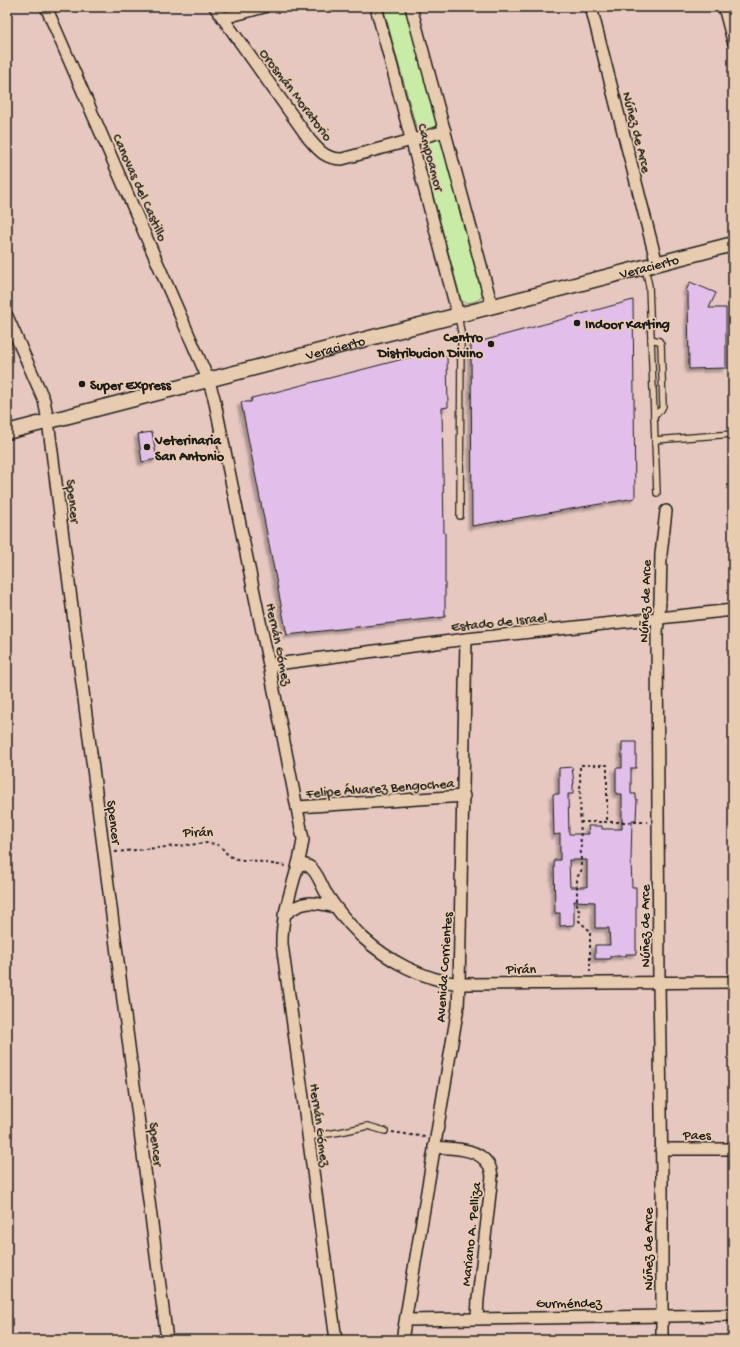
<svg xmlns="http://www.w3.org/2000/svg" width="740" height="1347" viewBox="0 0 740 1347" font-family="'Gochi Hand',sans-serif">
	<defs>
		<filter id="shadow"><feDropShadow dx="-3.5" dy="3.5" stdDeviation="1" flood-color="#0004"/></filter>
	</defs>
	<rect width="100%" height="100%" fill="#e6c8c1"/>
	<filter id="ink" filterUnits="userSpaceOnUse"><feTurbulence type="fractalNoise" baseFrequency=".025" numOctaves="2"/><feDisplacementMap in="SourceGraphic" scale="8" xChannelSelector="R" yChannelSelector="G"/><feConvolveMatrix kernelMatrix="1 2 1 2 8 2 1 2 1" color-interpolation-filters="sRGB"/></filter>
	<g filter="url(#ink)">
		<!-- green -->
		<g fill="#c8eca6" stroke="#728461">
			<path d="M383,7H406L438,128L418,134Z"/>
			<path d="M441,138L482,294C482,301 472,302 466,303L461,300L421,150C421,140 433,139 441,138Z"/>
		</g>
		<!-- building -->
		<g fill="#e1bfea" stroke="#1c1c1c" fill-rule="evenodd" filter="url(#shadow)">
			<path d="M690,282L716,293L709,308H726V368L689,369L688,292L686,291Z"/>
			<path d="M633,300L635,498L472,526L471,344Z"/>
			<path d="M438,350L447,357L448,407L442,408L444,533H445V617L287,635L241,402H251L252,398Z"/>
			<path d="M152,432L157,459L142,462L138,434Z"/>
			<path d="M622,742H636V768H631V794H636V799H637L636,820H632L631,861L632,887H636V954H626V956H610V959H595V945H610L609,928H595V902L574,901V925L560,926V913H555L554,860H560V834L554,835L553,794H559V768L572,767L574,784H573V794H568L569,834H589L588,826H602V829H622V794H616V768H622ZM569,860H587V887H570Z"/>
		</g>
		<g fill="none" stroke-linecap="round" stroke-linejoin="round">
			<!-- service casing -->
			<g stroke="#1c1c1c" stroke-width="8">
				<g id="service">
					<path d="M645,267L649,286L657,493"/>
					<path d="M458,315L461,332L460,516"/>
					<path d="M651,339L659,341L661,344L663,406L661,410L654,415"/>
					<path d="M655,440L733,434"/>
					<path d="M308,1137L340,1132L368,1126L385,1131"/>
				</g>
			</g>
			<!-- minor casing -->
			<g stroke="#1c1c1c" stroke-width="14">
				<g id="minor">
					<path d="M46,7L208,379L214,398L269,665L303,839C299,874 281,908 282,944L336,1340"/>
					<path d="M215,7L309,139C319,151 326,159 342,159L445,131"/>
					<path d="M376,7L458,315"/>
					<path d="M411,7L492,306"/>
					<path d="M591,7L657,264"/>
					<path d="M724,7L733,41"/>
					<path d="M223,18L264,7"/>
					<path d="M7,316L44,400L48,421L167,1340"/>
					<path d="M269,665L466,639L733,610"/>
					<path d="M297,807L464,796"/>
					<path d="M298,864C302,864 307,865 310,867C318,873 321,885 326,893C336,909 348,923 361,936C388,961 423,979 459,984L733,982"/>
					<path d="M284,915C303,899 313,902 335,907"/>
					<path d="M434,1147C452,1149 477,1147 488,1164C491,1167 491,1172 492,1176L478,1299L477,1318"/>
					<path d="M661,1149H733"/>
					<path d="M406,1320L733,1315"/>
					<path d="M402,1340L458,1007L459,984L466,639"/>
					<path d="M662,1340V1175L659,983L657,632L660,602L661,554L666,511"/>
				</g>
			</g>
			<!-- tertiary casing -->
			<g stroke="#1c1c1c" stroke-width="17">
				<g id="tertiary">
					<path id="s1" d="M7,432L733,244"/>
				</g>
			</g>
			<!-- path -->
			<g stroke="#1c1c1c" stroke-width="2" stroke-dasharray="3 3" stroke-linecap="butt">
				<path d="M580,822H647"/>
				<path d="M115,852L208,843C226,844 222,854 234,858C239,860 245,860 250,860C263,862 275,865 288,866"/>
				<path d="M590,972V931L579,921L580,911L577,909V877L581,872L580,765H607V822"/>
				<path d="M392,1132L425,1137"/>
			</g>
			<!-- service -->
			<use href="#service" stroke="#e8ccaf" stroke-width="5.5"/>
			<!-- minor -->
			<use href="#minor" stroke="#e8ccaf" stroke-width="11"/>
			<!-- tertiary -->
			<use href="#tertiary" stroke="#e8ccaf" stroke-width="14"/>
		</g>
	</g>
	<!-- markers -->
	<g fill="#1c1c1c" stroke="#e8ccaf" stroke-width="1.5">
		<circle cx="577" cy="323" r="4"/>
		<circle cx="491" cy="344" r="4"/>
		<circle cx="82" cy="384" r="4"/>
		<circle cx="147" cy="447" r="4"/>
	</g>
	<g text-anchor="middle" stroke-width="3.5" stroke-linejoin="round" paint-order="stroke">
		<!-- street labels -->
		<g font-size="14" fill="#1c1c1c" stroke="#e8ccaf">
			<text transform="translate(297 94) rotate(53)" y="5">Orosmán Moratorio</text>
			<text transform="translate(638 132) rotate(76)" y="5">Núñez de Arce</text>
			<text transform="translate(432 157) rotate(75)" y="5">Campoamor</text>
			<text transform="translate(141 187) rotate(66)" y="5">Canovas del Castillo</text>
			<text dy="5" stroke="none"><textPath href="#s1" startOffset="663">Veracierto</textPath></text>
			<text dy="5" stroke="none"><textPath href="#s1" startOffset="339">Veracierto</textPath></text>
			<text transform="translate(74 501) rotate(83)" y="5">Spencer</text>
			<text transform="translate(644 601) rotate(-88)" y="5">Núñez de Arce</text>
			<text transform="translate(499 621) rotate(-6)" y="5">Estado de Israel</text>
			<text transform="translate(280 644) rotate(78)" y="5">Hernán Gómez</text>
			<text transform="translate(380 787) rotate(-4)" y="5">Felipe Álvarez Bengochea</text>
			<text transform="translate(115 822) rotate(83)" y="5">Spencer</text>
			<text x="198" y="836">Pirán</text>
			<text transform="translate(644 926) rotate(-90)" y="5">Núñez de Arce</text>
			<text transform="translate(443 967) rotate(-86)" y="5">Avenida Corrientes</text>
			<text x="521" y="973">Pirán</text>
			<text transform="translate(321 1125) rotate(82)" y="5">Hernán Gómez</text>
			<text x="697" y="1139">Paes</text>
			<text transform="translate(157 1144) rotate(83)" y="5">Spencer</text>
			<text transform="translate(470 1234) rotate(-84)" y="5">Mariano A. Pelliza</text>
			<text transform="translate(647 1249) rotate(-90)" y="5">Núñez de Arce</text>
			<text x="569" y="1307">Gurméndez</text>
		</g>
		<!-- poi labels -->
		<g font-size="14" font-weight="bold" fill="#1c1c1c" stroke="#e8ccaf" text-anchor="start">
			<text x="585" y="328">Indoor Karting</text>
			<text x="483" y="341" text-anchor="end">Centro<tspan x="483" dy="16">Distribucion Divino</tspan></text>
			<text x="90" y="389">Super Express</text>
			<text x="155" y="444">Veterinaria<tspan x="155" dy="16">San Antonio</tspan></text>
		</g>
	</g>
	<!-- margin -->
	<rect width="740" height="1347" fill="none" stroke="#e8ccaf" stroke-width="24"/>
	<rect x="12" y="12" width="716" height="1323" fill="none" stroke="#1c1c1c" stroke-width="1.5" filter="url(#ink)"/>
</svg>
